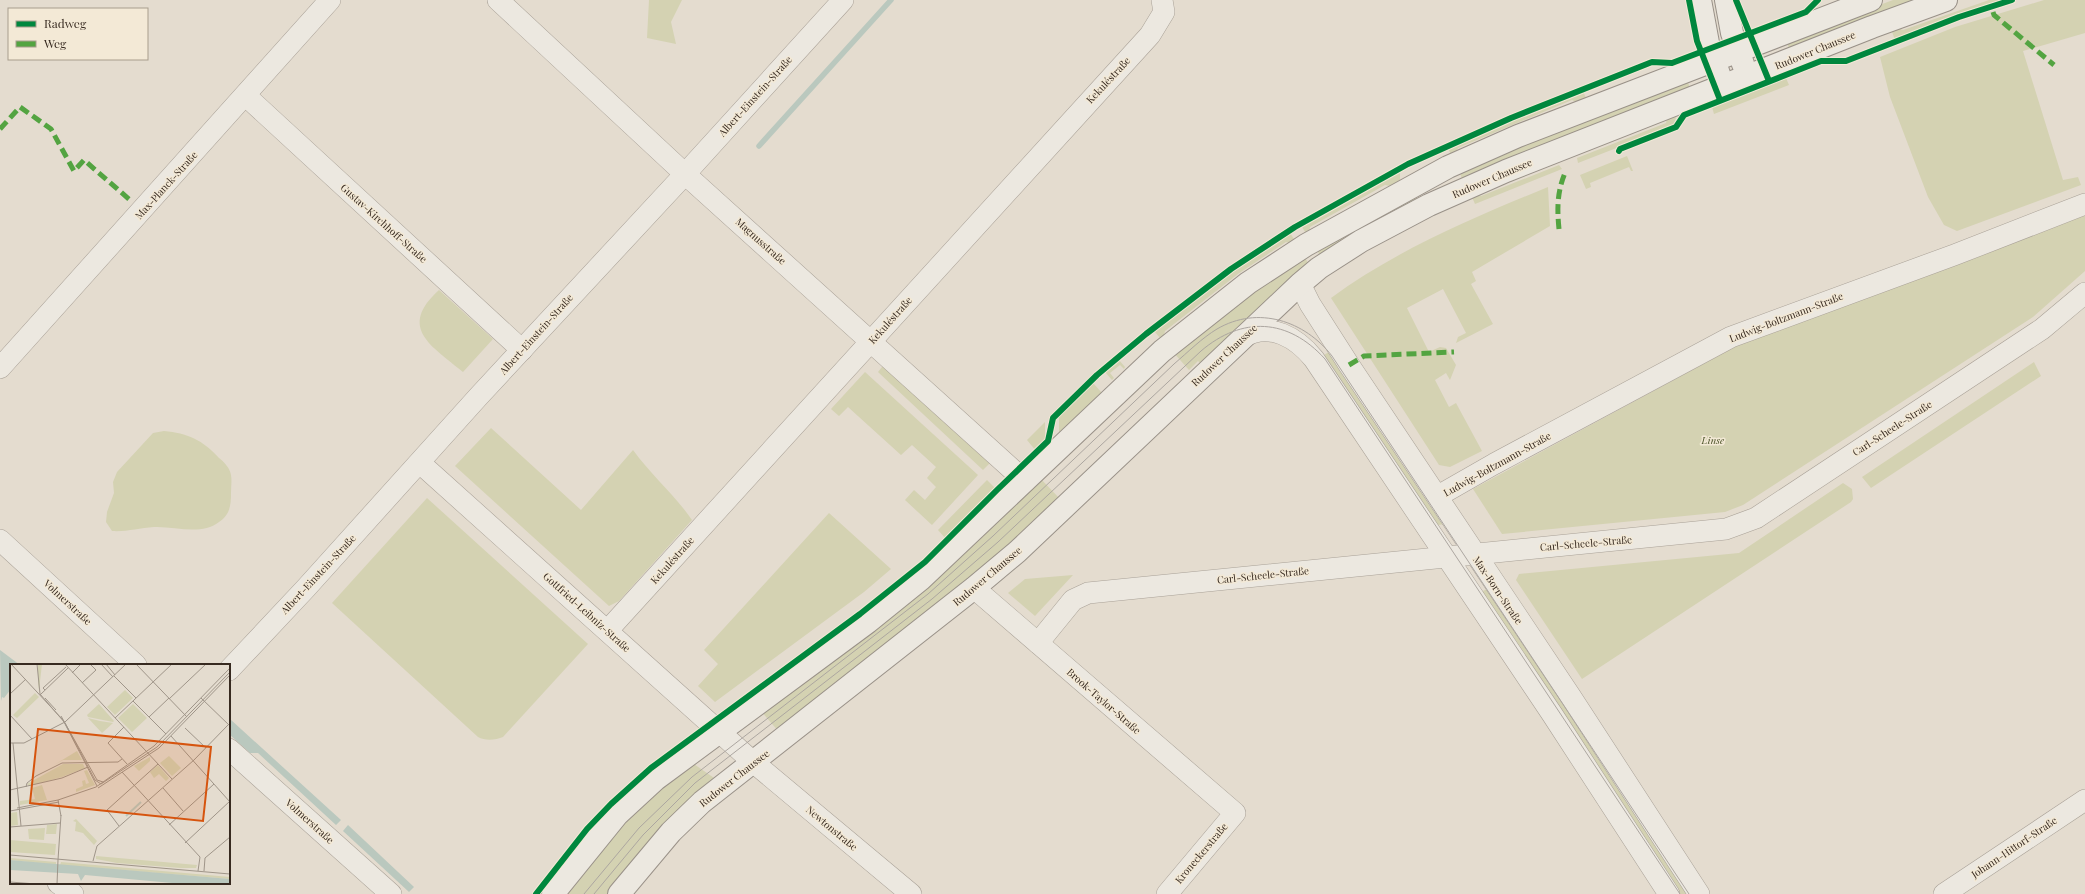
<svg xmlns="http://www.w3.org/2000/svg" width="2085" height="894" viewBox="0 0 2085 894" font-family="'Playfair Display',serif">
	<rect width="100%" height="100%" fill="#e4dccf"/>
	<!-- green -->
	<g fill="#d4d2b2">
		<path d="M649,0H682L671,22L676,44L647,38Z"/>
		<path d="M1893,0H1921L1790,51L1786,40Z"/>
		<path d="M1989,0H2006L1956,16L1895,40L1891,29L1895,27L1903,30Z"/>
		<path d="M2044,0H2085V33L2023,51L2063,180L2078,177L2081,185L1957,231L1944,225L1928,197L1890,97L1880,57L1955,27Z"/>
		<path d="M1686,78L1691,90L1463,181L1459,171Z"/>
		<path d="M1786,78L1789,85L1714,114L1712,107Z"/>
		<path d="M1583,91L1586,98L1576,102L1572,100L1458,148L1456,153L1451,155L1448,148Z"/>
		<path d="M1677,115L1673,126L1578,163L1577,158L1666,123L1667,119Z"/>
		<path d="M1627,156L1633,171H1631L1629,167L1590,183L1591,187L1586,189L1580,175Z"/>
		<path d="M1559,165L1562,169L1475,204L1471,195L1474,194L1481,196Z"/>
		<path d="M1400,172V180L1390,186L1385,185L1310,227L1309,233L1307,235L1302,227Z"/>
		<path d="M1548,187L1550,226L1472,272L1476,281L1471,284L1493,324L1456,343L1458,337L1466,333L1443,289L1407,308L1429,352L1440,347L1446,348L1456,365L1450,380L1446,373L1435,380L1449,407L1456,403L1482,451L1450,467L1439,465L1331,298C1396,250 1473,218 1548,187Z"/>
		<path d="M1416,197L1417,201L1321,258L1316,248Z"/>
		<path d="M2085,214V271L2033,317L1743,505L1725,512L1502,534L1473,489L1738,345Z"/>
		<path d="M1290,233L1296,242L1293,244L1286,242L1238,274L1165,331L1164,335L1161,339L1154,331L1216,284Z"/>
		<path d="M1304,256L1310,266L1202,365L1198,361L1189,370L1173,352L1210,322Z"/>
		<path d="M439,290L493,339L463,372C432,346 397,328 439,290Z"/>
		<path d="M1332,350L1445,524L1432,526L1324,355Z"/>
		<path d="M1119,360L1125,367L1124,369L1120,365L1110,373L1114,378L1112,380L1105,372Z"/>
		<path d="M886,362L993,460L983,470L878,372Z"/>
		<path d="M2034,362L2041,376L1871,488L1862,477Z"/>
		<path d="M865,372L978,475L932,525L905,500L914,490L925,500L936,487L927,478L936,467L912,445L901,455L848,407L839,416L831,409Z"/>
		<path d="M1093,383L1102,393L1059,435V415Z"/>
		<path d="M1045,422V442L1036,451L1027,440Z"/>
		<path d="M491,428L581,510L633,450C651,475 675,495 692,520L619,601L609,606L455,466Z"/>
		<path d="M164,431C187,433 203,440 219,458C224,462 230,468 231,475C232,481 231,487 231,493C231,505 230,515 219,522C201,536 175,526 154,527C139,528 126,532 112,531L106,522L107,512L114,493L113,482L117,472L153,433Z"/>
		<path d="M1040,478L1060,499L1003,552L779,732L761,711Z"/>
		<path d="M987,480L995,488L946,539L938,530Z"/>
		<path d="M1843,483L1852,489L1853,499L1851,502L1582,679L1516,580L1519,574L1739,553Z"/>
		<path d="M427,498L588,644L503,737C496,740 485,741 478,737L332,603Z"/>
		<path d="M829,513L891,569L864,592L715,702L698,686L718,664L704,650Z"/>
		<path d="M1073,575L1035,616L1008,593L1025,579Z"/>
		<path d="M1491,587L1695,894H1676L1477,594Z"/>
		<path d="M691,762L717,780L610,894H562L635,809Z"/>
	</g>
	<!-- water -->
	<g fill="#bac8be">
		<path d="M0,650L20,665H11V687L9,688L11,689L4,698L2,697L1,701Z"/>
		<path d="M230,719L341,820L336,825L258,753H250L229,734Z"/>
		<path d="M348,825L414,887L409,892L343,831Z"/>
	</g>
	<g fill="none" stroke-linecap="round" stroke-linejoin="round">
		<!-- stream -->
		<path stroke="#bac8be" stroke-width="5.5" d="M759,146L891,0"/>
		<!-- street casing -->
		<g stroke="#a9a197" stroke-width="22">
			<g id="street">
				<path d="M498,0L685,174L1025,481"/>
				<path d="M246,96L522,350"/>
				<path d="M1300,284L1310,304L1349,365L1571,697L1699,894"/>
				<path d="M1243,337C1270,321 1297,338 1314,359L1552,714L1669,894"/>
				<path d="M0,368L330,0"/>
				<path d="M420,463L753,762L911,894"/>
				<path d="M1438,496L1494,464L1731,337L1954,255L2085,204"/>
				<path d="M0,540L136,665"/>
				<path d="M974,588L1235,813L1167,894"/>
				<path d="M608,630L1150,35L1164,12L1162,0"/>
				<path d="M1038,643L1073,600L1088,593L1726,529L1756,518L2042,329L2085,293"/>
				<path d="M229,670L306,588L478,397L685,174L843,0"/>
				<path d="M229,749L391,894"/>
				<path d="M58,883L73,894"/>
				<path d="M1944,894L2085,800"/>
			</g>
		</g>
		<!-- secondary casing -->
		<g stroke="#999188" stroke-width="24">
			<g id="secondary">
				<path d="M1700,0L1708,43L1719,74"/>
				<path d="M1726,0L1732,33L1743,64"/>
				<path d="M553,894L617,815L656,779L868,622L920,580L1162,351L1248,283L1306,245L1448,167L1518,136L1871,0"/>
				<path d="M619,894L671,832L702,802L974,588L1017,552L1300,284L1319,268L1361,241L1429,205L1506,171L1872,27L1946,0"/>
			</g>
		</g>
		<!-- street -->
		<use href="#street" stroke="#ece8e0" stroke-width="21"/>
		<!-- secondary -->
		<use href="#secondary" stroke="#ece8e0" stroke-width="22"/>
		<!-- tram -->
		<g stroke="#aca6a0" stroke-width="1">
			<path d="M584,894L639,828L692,777L928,594L993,536L1174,364C1188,352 1202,338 1217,329C1258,305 1305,321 1332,356L1689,894"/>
			<path d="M594,894L643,835L695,783L932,599L998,542L1201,351C1242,316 1288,318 1325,359L1680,894"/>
		</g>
		<!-- quiet -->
		<g stroke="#53a441" stroke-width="5" stroke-dasharray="10 5" stroke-linecap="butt">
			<path d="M1993,12L1994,15L2054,65"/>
			<path d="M0,129L20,107L51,129L74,171L84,160L130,200"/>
			<path d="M1559,229C1557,209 1557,192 1565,173"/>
			<path d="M1349,365L1364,356L1454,352"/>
		</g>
		<!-- cycleway casing -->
		<g stroke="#f3e9d6" stroke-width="8">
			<g id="cycleway">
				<path d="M1689,0L1697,41L1720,100"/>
				<path d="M1736,0L1769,81"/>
				<path d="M1619,151L1620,149L1676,127L1684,115L1821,61H1846L1959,17L2012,0"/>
				<path d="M536,894L587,829L611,804L651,768L860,614L925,562L997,490L1048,441L1053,418L1097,375L1146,334L1231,269L1295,227L1408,164L1511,118L1652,62L1672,63L1806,12L1818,0"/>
			</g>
		</g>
		<!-- cycleway -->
		<use href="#cycleway" stroke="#00873e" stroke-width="6"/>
	</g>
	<g text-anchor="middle" stroke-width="3" stroke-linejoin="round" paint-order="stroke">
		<!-- street labels -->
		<g font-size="10" fill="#372a20" stroke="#f3e9d6">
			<text transform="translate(1815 50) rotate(-22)" y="4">Rudower Chaussee</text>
			<text transform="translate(1108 80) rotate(-47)" y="4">Kekuléstraße</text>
			<text transform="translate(755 96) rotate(-48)" y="4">Albert-Einstein-Straße</text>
			<text transform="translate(1492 178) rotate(-23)" y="4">Rudower Chaussee</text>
			<text transform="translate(166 185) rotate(-48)" y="4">Max-Planck-Straße</text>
			<text transform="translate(384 223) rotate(42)" y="4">Gustav-Kirchhoff-Straße</text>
			<text transform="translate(761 241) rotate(42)" y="4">Magnusstraße</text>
			<text transform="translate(1786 317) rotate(-21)" y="4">Ludwig-Boltzmann-Straße</text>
			<text transform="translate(890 320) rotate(-48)" y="4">Kekuléstraße</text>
			<text transform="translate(536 334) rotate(-48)" y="4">Albert-Einstein-Straße</text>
			<text transform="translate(1224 355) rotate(-43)" y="4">Rudower Chaussee</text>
			<text transform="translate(1892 428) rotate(-33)" y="4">Carl-Scheele-Straße</text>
			<text transform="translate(1497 464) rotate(-29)" y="4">Ludwig-Boltzmann-Straße</text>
			<text transform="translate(1586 543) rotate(-5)" y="4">Carl-Scheele-Straße</text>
			<text transform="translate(672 560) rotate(-48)" y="4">Kekuléstraße</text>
			<text transform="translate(318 574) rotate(-47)" y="4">Albert-Einstein-Straße</text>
			<text transform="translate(1263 575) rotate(-6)" y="4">Carl-Scheele-Straße</text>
			<text transform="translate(987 576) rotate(-40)" y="4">Rudower Chaussee</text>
			<text transform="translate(1498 590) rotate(56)" y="4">Max-Born-Straße</text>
			<text transform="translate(68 602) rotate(43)" y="4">Volmerstraße</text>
			<text transform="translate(587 612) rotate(42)" y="4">Gottfried-Leibniz-Straße</text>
			<text transform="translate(1104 701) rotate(41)" y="4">Brook-Taylor-Straße</text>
			<text transform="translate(734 778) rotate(-38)" y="4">Rudower Chaussee</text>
			<text transform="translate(310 821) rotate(42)" y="4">Volmerstraße</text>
			<text transform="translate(832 828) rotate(40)" y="4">Newtonstraße</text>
			<text transform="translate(2014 847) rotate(-34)" y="4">Johann-Hittorf-Straße</text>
			<text transform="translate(1201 853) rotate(-50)" y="4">Kroneckerstraße</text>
		</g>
		<!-- park labels -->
		<g font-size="10" font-style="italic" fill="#4b5228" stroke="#f3e9d6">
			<text x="1713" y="444">Linse</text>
		</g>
	</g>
	<!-- overview -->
	<g transform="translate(10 664)">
		<rect width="220" height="220" fill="#e4dccf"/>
		<path d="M28,0H32L29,26L28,19ZM115,26L123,34L105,51L97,43ZM25,29L29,33L7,54L3,51ZM89,40L104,57L103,58L78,53L77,51ZM123,40L137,54L122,68L108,54ZM78,54L90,57L103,59L92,69ZM67,87L72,96H53L44,101ZM159,92L171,104L162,112L150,99ZM140,93V97L129,107L124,102ZM53,100H73L75,104L52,113L19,122L17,120ZM148,101L159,114L156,117L149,110L144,114L140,108ZM77,106L85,121L66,128V125L73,122L72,117L75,116L76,120L79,119L74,107ZM32,121L37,136L10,141V137L25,135L22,124ZM7,148L8,161L0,162V149ZM66,155L87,177L84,181L73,169L65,167L66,158L63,157ZM47,160L46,170H36L37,161ZM35,164L34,176L19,175L18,165ZM0,176L46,180L45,191L0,188ZM86,192L187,201L186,204H171L107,199L86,195ZM0,194L46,198V201L0,196ZM51,198L220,213V215L50,201Z" fill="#d4d2b2"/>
		<path d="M0,196L220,215V220H173L75,211L71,217L68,210L0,206Z" fill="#bac8be"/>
		<path fill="none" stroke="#bac8be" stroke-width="2" d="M116,152L131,138"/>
		<path fill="none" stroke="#9f9589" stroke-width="1" d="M1,0L53,56L87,122M27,0L30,30L55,59L85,116L91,120L147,83L220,8M55,0L162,115M91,0L103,13M96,0L105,11M126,0L177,53M62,9L71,0M104,12L126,34M72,19L86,6L80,0M35,26L33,24L56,3M0,30L16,15M30,31L58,4M35,34L46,46M191,34L220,62M159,35L196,0M123,37L156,70M0,51L22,75M51,52L87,116L93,118M139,53L159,34M105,54L162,0M114,63L98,79L117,100M175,64L196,84M161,72L220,138M0,79H14L55,58L116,0M3,79L11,162M112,108L190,193M16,123L17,119L26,112L52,99L108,98L112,95M88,124L149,84L220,11M153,124L173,147M0,126L52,114L78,103M7,144L48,136M0,147L49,138M51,152L48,136L86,123L144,82L220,4M159,161L204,120M109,162L97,146L148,100M0,163L50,159M175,179L220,137M0,191L220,210M195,194L220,173M48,196L51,151M83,197L87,182L184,96L218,61M188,207L190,193M194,207L195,194M0,218L26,220M47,220L48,196"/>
		<path fill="#d6540e" fill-opacity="0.15" stroke="#d6540e" stroke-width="2" d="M28,65L201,83L193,157L20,139Z"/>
		<rect width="220" height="220" fill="none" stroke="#372a20" stroke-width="2"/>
	</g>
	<!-- legend -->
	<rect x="8" y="8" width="140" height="52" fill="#f3e9d6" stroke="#a89d8d"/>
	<rect x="16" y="21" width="20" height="6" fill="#00873e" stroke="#a89d8d"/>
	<text x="44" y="28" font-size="12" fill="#372a20">Radweg</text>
	<rect x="16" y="41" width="20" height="6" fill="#53a441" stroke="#a89d8d"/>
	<text x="44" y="48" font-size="12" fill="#372a20">Weg</text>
</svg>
